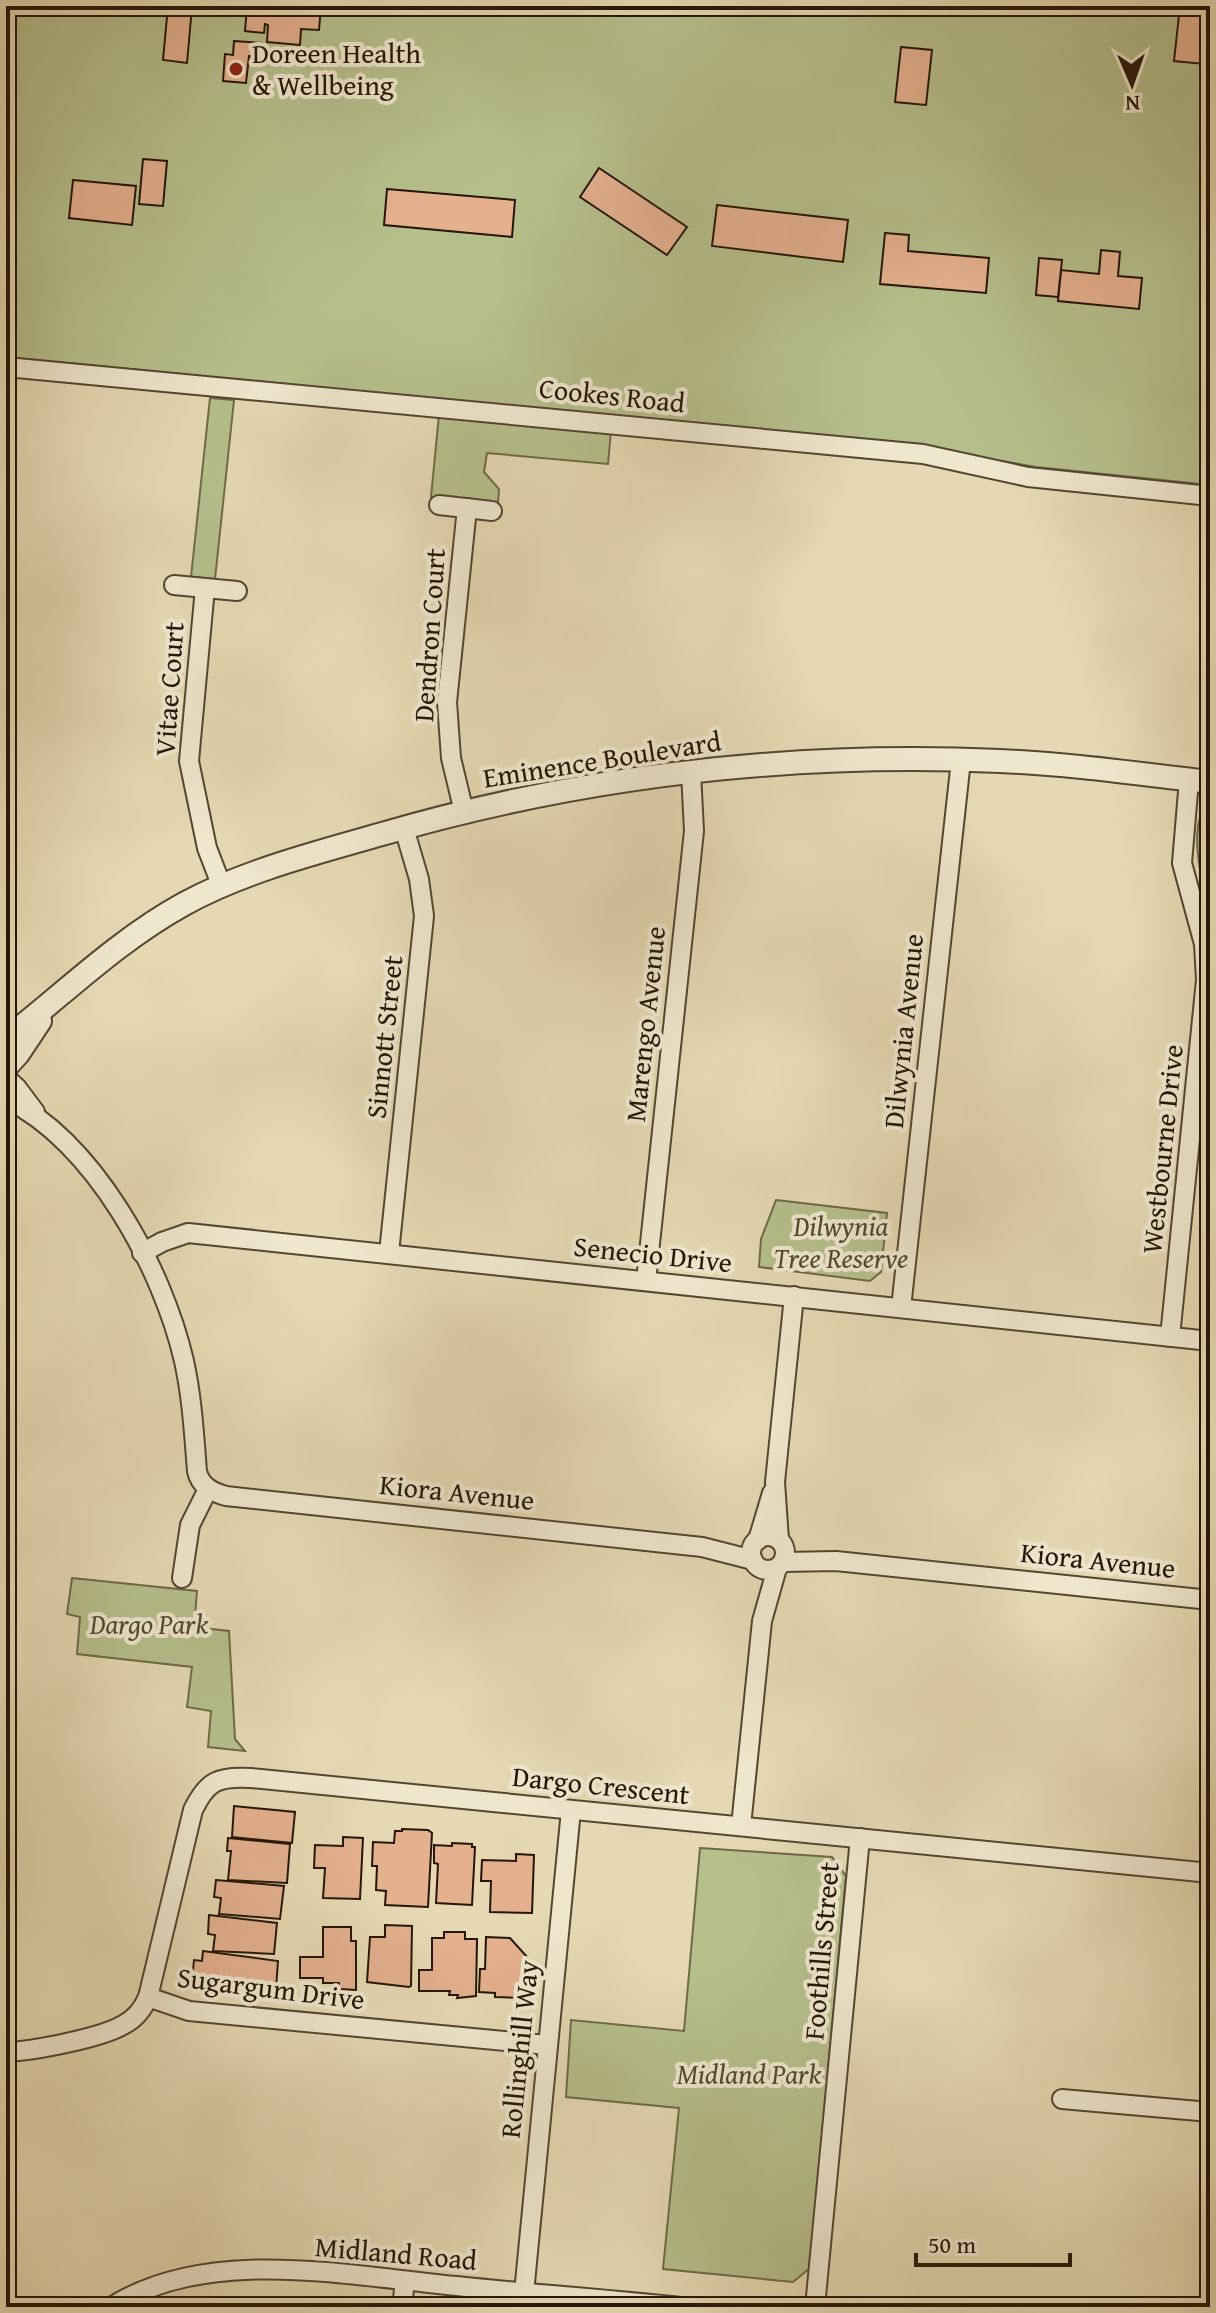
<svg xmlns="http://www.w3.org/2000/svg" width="1216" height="2313" viewBox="0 0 1216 2313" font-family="'Gentium Book Plus',serif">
	<rect width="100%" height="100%" fill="#e5d8b2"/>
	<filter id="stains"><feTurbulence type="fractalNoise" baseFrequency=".0025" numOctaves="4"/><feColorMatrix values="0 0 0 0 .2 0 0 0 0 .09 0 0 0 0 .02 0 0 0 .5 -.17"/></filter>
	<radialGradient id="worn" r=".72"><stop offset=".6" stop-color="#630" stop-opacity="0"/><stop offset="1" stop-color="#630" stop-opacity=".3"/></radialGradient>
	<!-- green -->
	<g fill="#b5bf8c" stroke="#6d6a4a" stroke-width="2">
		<path d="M6,6H1210V485L1036,467L911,445L6,357Z"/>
		<path d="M210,398L234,400L215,579L191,577Z"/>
		<path d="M439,415L611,431L608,464L487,453L484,472L499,489L498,503L431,497Z"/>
		<path d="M1210,802V905C1200,883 1187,819 1210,802Z"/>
		<path d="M776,1200L887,1213L881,1272L870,1281L759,1267L761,1239Z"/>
		<path d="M72,1578L197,1591L194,1627L229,1631L235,1739L245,1751L208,1747L211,1711L187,1707L192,1667L77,1654L80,1617L67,1614Z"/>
		<path d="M700,1848L832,1857L846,1876L810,2268L793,2282L663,2269L679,2108L566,2097L571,2020L684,2031Z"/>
	</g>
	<!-- building -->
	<g fill="#e4b08e" stroke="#251608" stroke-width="2">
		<path d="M168,6L192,7L187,63L163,60Z"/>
		<path d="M247,6H321L319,30L301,29L300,45L267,42L268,25L265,24L264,33L245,31Z"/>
		<path d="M1180,6L1209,7L1204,64L1174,61Z"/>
		<path d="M234,41L262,43L261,57L249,56L246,83L223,81L225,54L233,55Z"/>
		<path d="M901,47L932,50L926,105L895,102Z"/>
		<path d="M143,159L167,161L163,206L139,204Z"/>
		<path d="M599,168L687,227L667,255L580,197Z"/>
		<path d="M73,180L136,186L132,225L69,218Z"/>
		<path d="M387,189L515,200L512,237L384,225Z"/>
		<path d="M717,205L848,220L843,262L712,246Z"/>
		<path d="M885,233L909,235L908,251L989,258L986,293L880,284Z"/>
		<path d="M1101,250L1120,252L1118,276L1142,278L1139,309L1058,301L1061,270L1099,274Z"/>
		<path d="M1039,258L1062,260L1058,297L1036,295Z"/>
		<path d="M234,1806L295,1812L292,1843L232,1837Z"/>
		<path d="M402,1829L428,1830L432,1833L428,1907L385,1905L386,1891L376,1890L377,1866H372L373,1842L394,1843L395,1831H402Z"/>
		<path d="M343,1837L363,1838L360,1899L323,1898L325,1868H314L315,1845L343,1846Z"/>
		<path d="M228,1838L290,1844L287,1883L228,1880L231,1851H227Z"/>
		<path d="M452,1843L472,1844V1847H475L472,1905L436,1903L438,1864L434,1863V1845L452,1846Z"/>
		<path d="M516,1854L534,1855L532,1913L490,1912L491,1881H481L482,1860L516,1861Z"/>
		<path d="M216,1880L284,1886L280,1919L219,1914L221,1898L214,1897Z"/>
		<path d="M209,1915L277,1923L274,1954L213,1951L215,1935L208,1934Z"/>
		<path d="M385,1925L412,1926L411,1986L409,1987L367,1982L370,1937H385Z"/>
		<path d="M323,1927H351V1941H356V1990L339,1989V1983H323V1978H300V1957H323Z"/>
		<path d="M444,1932H465V1939H477L476,1996L457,1998L458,1995H449L450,1991H419V1970H432V1938H444Z"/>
		<path d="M486,1937L510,1938L529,1959L528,1998L495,1997V1993L479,1992L480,1969H485Z"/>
		<path d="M203,1951L278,1961L276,1989L192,1981L194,1960L202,1961Z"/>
	</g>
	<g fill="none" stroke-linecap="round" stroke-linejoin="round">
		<!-- minor casing -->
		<g stroke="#554632" stroke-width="22">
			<g id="minor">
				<path d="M6,367L923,454L1028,477L1210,496"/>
				<path d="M439,505L492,511"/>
				<path d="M174,585L237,591"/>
				<path d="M205,588L189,761L207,848L222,887"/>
				<path d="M464,812L451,758L447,702L467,508"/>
				<path d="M6,1078L17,1088L35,1112"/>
				<path d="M6,1099C94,1141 163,1269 184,1361C192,1397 194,1434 197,1471C200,1486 212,1492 226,1496L702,1547L753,1560"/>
				<path d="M142,1253L162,1242L188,1233L1210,1341"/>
				<path d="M389,1253L424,916L419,879L404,828"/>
				<path d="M646,1281L694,831L691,772"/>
				<path d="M901,1308L961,760"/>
				<path d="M1170,1337L1206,980L1204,944L1182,863L1189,780"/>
				<circle cx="768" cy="1553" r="17"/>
				<path d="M758,1540L772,1493"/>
				<path d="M779,1540L775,1482L794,1296"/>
				<path d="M783,1562L836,1561L1210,1600"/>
				<path d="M182,1578L190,1525L208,1489"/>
				<path d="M741,1826L762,1621L777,1568"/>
				<path d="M148,1997L193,1810C207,1781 218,1776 251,1778L1210,1873"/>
				<path d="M6,2052C33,2051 101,2038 123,2025C135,2019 143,2009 148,1997L189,2011L547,2045"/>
				<path d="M1062,2099L1210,2112"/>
				<path d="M524,2293L571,1810"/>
				<path d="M111,2307C209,2245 348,2276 457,2286C532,2294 606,2299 681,2307"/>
				<path d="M402,2307L405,2281"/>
				<path d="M815,2307L860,1838"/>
			</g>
		</g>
		<!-- tertiary casing -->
		<g stroke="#554632" stroke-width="26">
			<g id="tertiary">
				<path d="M6,1039C65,993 117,941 184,904C244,871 316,853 382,834C582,776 792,752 1000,761C1071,764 1140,774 1210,782"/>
				<path d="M6,1067L18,1054L40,1021"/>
			</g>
		</g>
		<!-- minor -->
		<use href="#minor" stroke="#eee6cd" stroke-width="18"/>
		<!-- tertiary -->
		<use href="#tertiary" stroke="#eee6cd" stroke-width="22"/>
	</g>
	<!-- markers -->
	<circle fill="#8f2418" stroke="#eee6cd" stroke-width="3" cx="236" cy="69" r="8"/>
	<g text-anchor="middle" stroke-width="8" stroke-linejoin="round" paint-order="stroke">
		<!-- poi labels -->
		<g font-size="28" fill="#251608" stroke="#eee6cd" text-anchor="start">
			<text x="252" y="63">Doreen Health<tspan x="252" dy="32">&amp; Wellbeing</tspan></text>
		</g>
		<!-- street labels -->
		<g font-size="28" fill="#251608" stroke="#eee6cd">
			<text transform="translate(612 395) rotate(6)" y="10">Cookes Road</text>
			<text transform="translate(429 635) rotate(-86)" y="10">Dendron Court</text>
			<text transform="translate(169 689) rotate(-86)" y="10">Vitae Court</text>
			<text transform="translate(602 759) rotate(-9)" y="10">Eminence Boulevard</text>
			<text transform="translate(645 1024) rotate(-84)" y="10">Marengo Avenue</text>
			<text transform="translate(903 1031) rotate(-84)" y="10">Dilwynia Avenue</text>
			<text transform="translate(384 1037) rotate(-84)" y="10">Sinnott Street</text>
			<text transform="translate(1162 1149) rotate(-84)" y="10">Westbourne Drive</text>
			<text transform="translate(653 1254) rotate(6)" y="10">Senecio Drive</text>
			<text transform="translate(457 1492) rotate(6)" y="10">Kiora Avenue</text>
			<text transform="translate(1098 1560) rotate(6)" y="10">Kiora Avenue</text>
			<text transform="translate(601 1785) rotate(6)" y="10">Dargo Crescent</text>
			<text transform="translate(821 1951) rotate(-85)" y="10">Foothills Street</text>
			<text transform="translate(271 1988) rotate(7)" y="10">Sugargum Drive</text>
			<text transform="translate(519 2049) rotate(-84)" y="10">Rollinghill Way</text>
			<text transform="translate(396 2253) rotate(5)" y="10">Midland Road</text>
		</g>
		<!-- park labels -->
		<g font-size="28" font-style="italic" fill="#504930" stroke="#eee6cd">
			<text x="841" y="1236">Dilwynia<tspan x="841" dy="32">Tree Reserve</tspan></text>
			<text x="149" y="1634">Dargo Park</text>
			<text x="749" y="2084">Midland Park</text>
		</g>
	</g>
	<!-- margin -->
	<rect width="1216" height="2313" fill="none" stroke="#e5d8b2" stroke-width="32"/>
	<rect x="8" y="8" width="1200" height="2297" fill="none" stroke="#251608" stroke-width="4"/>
	<rect x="16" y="16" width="1184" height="2281" fill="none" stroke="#251608" stroke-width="2"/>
	<!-- north arrow -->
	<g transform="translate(1132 84) rotate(178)" stroke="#eee6cd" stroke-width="6" paint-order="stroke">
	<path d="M0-6L14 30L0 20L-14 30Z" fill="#251608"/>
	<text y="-12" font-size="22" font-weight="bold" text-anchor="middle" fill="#251608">N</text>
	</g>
	<!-- scale -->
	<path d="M916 2253v12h154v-12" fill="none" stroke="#251608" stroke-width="4"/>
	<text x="928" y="2253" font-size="24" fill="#251608" stroke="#eee6cd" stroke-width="6" paint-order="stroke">50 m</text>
	<rect width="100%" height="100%" filter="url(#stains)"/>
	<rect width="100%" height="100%" fill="url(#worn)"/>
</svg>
